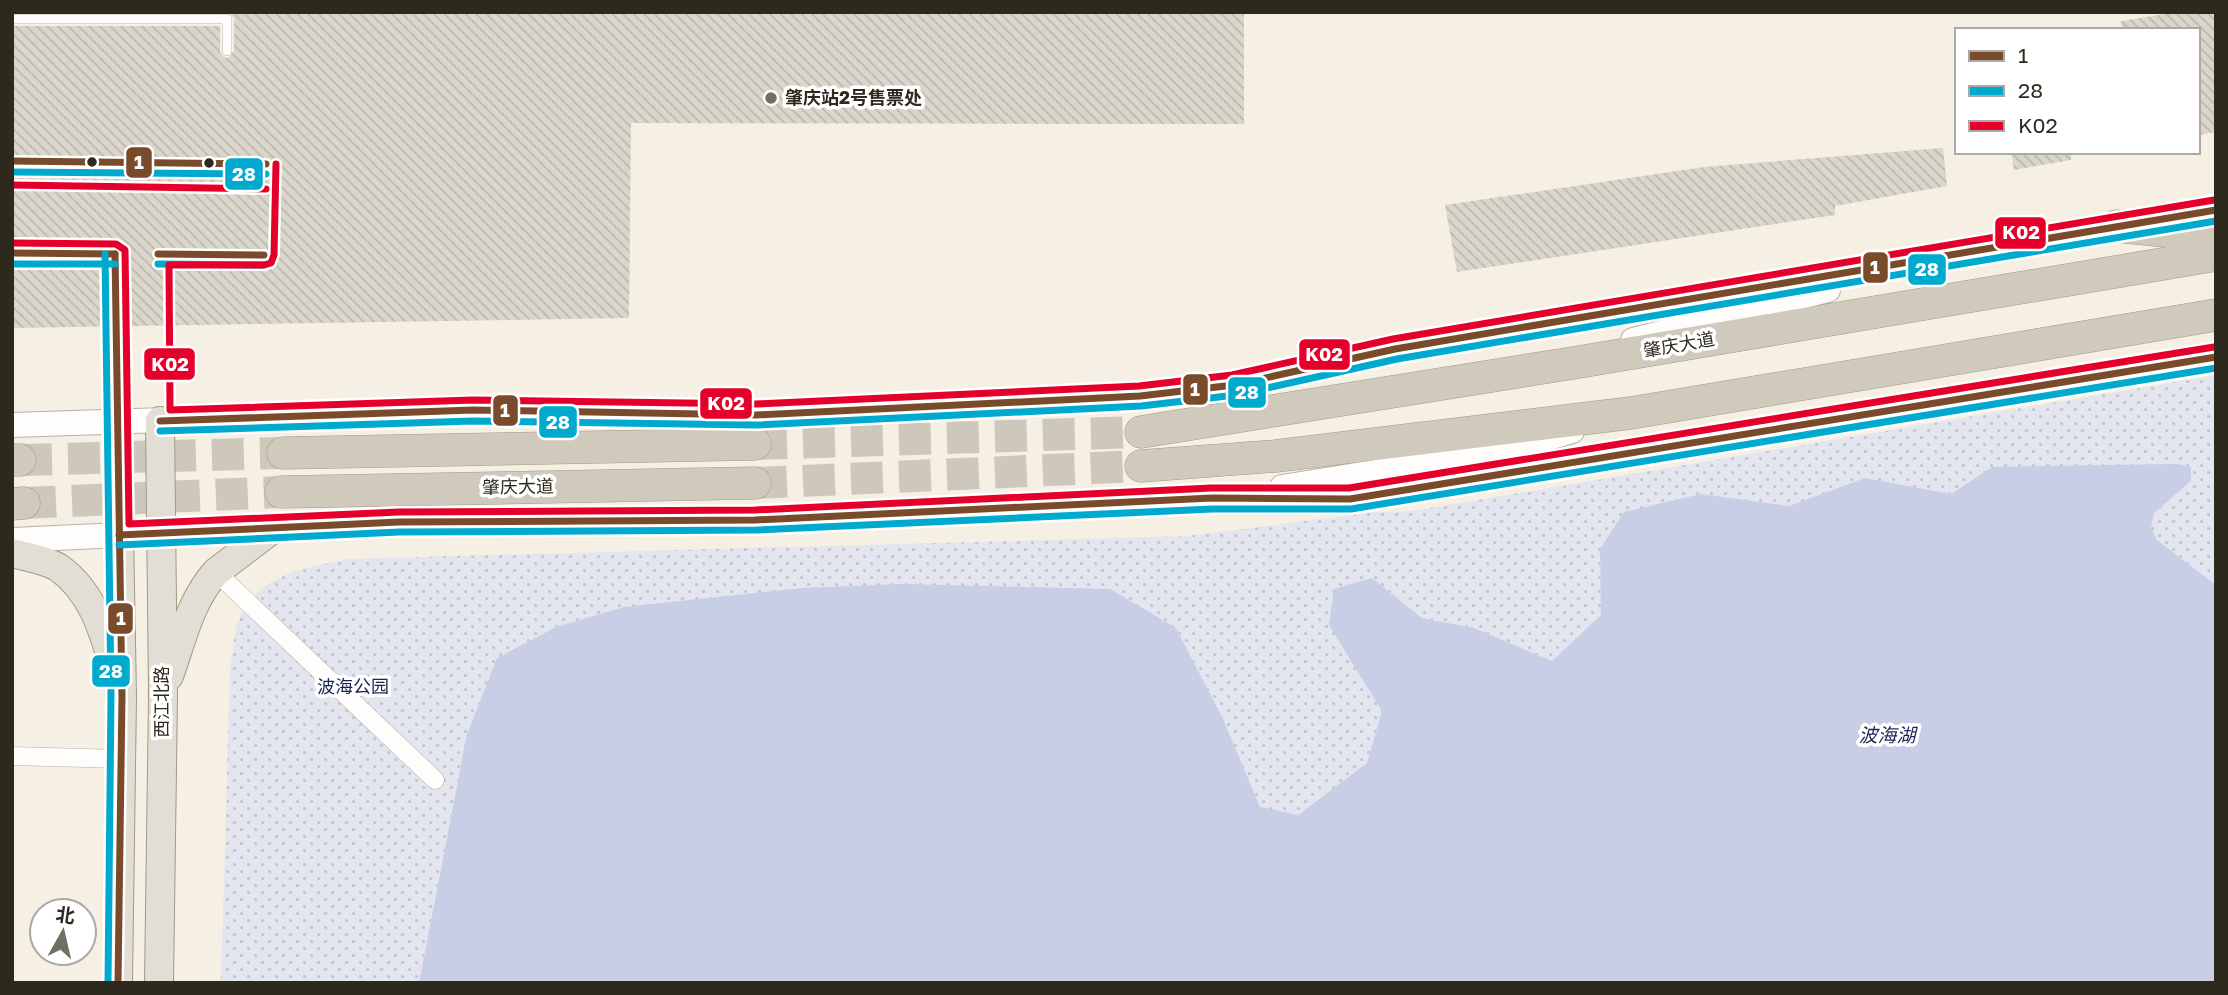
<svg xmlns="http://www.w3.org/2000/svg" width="2228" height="995" viewBox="0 0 2228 995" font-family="'Golos Text','Noto Sans SC',sans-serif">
	<defs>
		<pattern id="park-dots" width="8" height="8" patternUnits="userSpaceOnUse" patternTransform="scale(1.75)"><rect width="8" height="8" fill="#e3e5ef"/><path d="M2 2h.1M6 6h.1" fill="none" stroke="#c3c4cc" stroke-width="1.8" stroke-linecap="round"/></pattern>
		<pattern id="building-back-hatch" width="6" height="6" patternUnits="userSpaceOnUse" patternTransform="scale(1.75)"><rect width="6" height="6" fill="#dbd6cb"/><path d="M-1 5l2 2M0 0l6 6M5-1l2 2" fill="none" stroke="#bcb8ae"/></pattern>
	</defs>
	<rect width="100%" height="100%" fill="#f6f0e4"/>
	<!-- park -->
	<path fill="url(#park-dots)" d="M2216,375V585L2157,540L2151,528L2154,513L2191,481L1992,467L1951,494L1865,478L1789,506L1701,494L1600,549L1602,615L1552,661L1474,628L1422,618L1372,578L1329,625L1383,711L1367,763L1298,815L1260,808L1223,719L1176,628L624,607L556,627L497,658L467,734L419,983H221L230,672C233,652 233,627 244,609C266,572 311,567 349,559L1188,536L1374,512L1413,511Z"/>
	<!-- water -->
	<path fill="#c7cee5" d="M2177,464L2191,467V481L2154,513L2151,528L2157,540L2216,585V983H419L467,734L497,658L556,627L624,607L802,588L903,584L1110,589L1176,628L1223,719L1260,807L1298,815L1367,763L1382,711L1329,625L1334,589L1372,578L1422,618L1474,628L1552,661L1601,615L1600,549L1624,512L1701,494L1789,506L1865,478L1951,494L1992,467Z"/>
	<!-- building -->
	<g fill="url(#building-back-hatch)">
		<path d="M228,12H1244V124L631,123L629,318L12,328V26H220V52L223,57L228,58L234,51V18Z"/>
		<path d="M2177,12H2216V132L2198,135V30H2122L2121,21Z"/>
		<path d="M1943,148L1947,186L1835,206V215L1457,272L1445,205L1704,167Z"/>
		<path d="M2011,152H2071V160L2014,170Z"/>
	</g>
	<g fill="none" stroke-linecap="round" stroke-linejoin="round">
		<!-- secondary-tunnel -->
		<g stroke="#cec8bc" stroke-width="24" stroke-dasharray="24 12" stroke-linecap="butt">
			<path d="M756,415L1140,396"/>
			<path d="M755,520L1139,502"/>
		</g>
		<!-- highway-tunnel -->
		<g stroke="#cec8bc" stroke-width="32" stroke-dasharray="32 16" stroke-linecap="butt">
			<path d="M755,444L1141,432"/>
			<path d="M20,460L283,453"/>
			<path d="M755,483L1141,466"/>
			<path d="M24,503L281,492"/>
		</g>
		<!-- lane casing -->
		<g stroke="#b6b1a6" stroke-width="10">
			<path id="lane" d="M12,19H227V51"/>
		</g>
		<!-- street casing -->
		<g stroke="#b6b1a6" stroke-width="19">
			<g id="street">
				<path d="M216,572L435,780"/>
				<path d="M12,756L122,759"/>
			</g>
		</g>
		<!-- secondary casing -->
		<g stroke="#b6b1a6" stroke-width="26">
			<g id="secondary">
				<path d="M1633,340L1828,290"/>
				<path d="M1140,396L1234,385L1395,349L2216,210"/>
				<path d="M12,425L473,410L756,415"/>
				<path d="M1282,487L1505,451L1572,431"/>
				<path d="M1139,502L1212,498L1350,499L2216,357"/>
				<path d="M12,540L399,522L755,520"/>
			</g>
		</g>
		<!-- primary casing -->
		<g stroke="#a19985" stroke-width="30">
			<g id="primary">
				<path d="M117,422L122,696L118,983"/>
				<path d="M12,553C27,557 46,560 59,568C90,590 102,626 112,661"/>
				<path d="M169,676C182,640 190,601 216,572L274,528"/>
				<path d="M159,983L163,695L160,421"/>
			</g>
		</g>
		<!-- highway casing -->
		<g stroke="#a19985" stroke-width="33">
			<g id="highway">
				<path d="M2116,226L2216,236"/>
				<path d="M1141,432L1573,363L2216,255"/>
				<path d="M283,453L755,444"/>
				<path d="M12,460H20"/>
				<path d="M1141,466L1276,456L1631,413L2216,315"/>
				<path d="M281,492L755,483"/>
				<path d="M12,504L24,503"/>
			</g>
		</g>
		<!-- lane -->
		<use href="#lane" stroke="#fefdfb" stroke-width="9"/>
		<!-- street -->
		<use href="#street" stroke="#fefdfb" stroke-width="18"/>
		<!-- secondary -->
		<use href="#secondary" stroke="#fefdfb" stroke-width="24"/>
		<!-- primary -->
		<use href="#primary" stroke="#e2ded5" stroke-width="28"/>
		<!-- highway -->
		<use href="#highway" stroke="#cfcabc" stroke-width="32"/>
		<!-- bus-1 casing -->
		<g stroke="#fff" stroke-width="12">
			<g id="bus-1">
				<path d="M12,161L266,164"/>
				<path d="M12,253L115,254"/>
				<path d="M115,254L122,696L118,983"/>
				<path d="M158,254L264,255"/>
				<path d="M160,421L473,410L756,415L1140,396L1234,385L1395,349L2216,210"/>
				<path d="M119,535L399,522L755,520L1212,498L1350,499L2216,357"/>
			</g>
		</g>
		<!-- bus-2 casing -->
		<g stroke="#fff" stroke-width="12">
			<g id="bus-2">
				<path d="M12,172L266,174"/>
				<path d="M105,254L111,696L108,983"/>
				<path d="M12,264H115"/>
				<path d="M158,264L264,265"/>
				<path d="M160,431L473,421L757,425L1141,406L1236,395L1397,359L2216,221"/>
				<path d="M119,545L399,532L756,530L1212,509H1351L2216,368"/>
			</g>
		</g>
		<!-- bus-3 casing -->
		<g stroke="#fff" stroke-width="12">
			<g id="bus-3">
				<path d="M276,164L274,255L271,263L264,265H169L170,410L473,400L756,404L1139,386L1232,375L1393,339L2214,200"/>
				<path d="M12,185L266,189"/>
				<path d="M12,243L116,244L125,250L129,524L399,512L755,510L1211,488H1349L2214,347"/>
			</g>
		</g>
		<!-- bus-1 -->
		<use href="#bus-1" stroke="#7a4b2a" stroke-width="7"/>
		<!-- bus-2 -->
		<use href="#bus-2" stroke="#00a9ce" stroke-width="7"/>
		<!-- bus-3 -->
		<use href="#bus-3" stroke="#e4002b" stroke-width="7"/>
	</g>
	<!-- markers -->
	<circle fill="#746f63" stroke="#fff" stroke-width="2.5" cx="771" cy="98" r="7"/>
	<g fill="#2e291d" stroke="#fff" stroke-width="2.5">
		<circle cx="92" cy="162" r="6"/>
		<circle cx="209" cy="163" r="6"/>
	</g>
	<g text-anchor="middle" stroke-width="7" stroke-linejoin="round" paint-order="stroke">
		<!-- poi labels -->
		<g font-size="18" font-weight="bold" fill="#2e291d" stroke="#fff" text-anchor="start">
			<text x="785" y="104">肇庆站2号售票处</text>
		</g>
		<!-- street labels -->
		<g font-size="18" fill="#2e291d" stroke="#fff">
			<text transform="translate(1679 345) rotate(-10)" y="6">肇庆大道</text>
			<text transform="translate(518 487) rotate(-1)" y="6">肇庆大道</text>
			<text transform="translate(162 702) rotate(-90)" y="6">西江北路</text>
		</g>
		<!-- park labels -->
		<g font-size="18" fill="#1b2453" stroke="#fff">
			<text x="353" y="693">波海公园</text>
		</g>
		<!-- water labels -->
		<g font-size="19" font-style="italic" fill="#1c2555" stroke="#fff">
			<text x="1887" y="742">波海湖</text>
		</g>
	</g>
	<g stroke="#fff" stroke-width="2.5">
		<rect x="125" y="146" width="28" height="33" rx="7" fill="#7a4b2a"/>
		<rect x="224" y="157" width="40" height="34" rx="7" fill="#00a9ce"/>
		<rect x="1994" y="216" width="53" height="34" rx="7" fill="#e4002b"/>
		<rect x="1862" y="251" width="27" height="33" rx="7" fill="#7a4b2a"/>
		<rect x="1907" y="253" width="40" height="33" rx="7" fill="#00a9ce"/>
		<rect x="1298" y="338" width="53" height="33" rx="7" fill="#e4002b"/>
		<rect x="143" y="347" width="53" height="34" rx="7" fill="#e4002b"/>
		<rect x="1182" y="373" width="27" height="33" rx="7" fill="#7a4b2a"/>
		<rect x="1227" y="376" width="40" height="33" rx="7" fill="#00a9ce"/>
		<rect x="699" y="387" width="54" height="33" rx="7" fill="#e4002b"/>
		<rect x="492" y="394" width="27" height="33" rx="7" fill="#7a4b2a"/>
		<rect x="538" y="405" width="40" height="34" rx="7" fill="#00a9ce"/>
		<rect x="107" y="602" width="27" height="33" rx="7" fill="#7a4b2a"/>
		<rect x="91" y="654" width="40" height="34" rx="7" fill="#00a9ce"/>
	</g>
	<g font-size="19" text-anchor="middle" font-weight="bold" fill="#fff">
		<text x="139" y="169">1</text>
		<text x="244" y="181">28</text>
		<text x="2021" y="239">K02</text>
		<text x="1875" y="274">1</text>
		<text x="1927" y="276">28</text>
		<text x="1324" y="361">K02</text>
		<text x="170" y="371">K02</text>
		<text x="1195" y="396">1</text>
		<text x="1247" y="399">28</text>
		<text x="726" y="410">K02</text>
		<text x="505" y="417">1</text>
		<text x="558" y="429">28</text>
		<text x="121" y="625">1</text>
		<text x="111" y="678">28</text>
	</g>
	<!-- border -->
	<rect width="2228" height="995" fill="none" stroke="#2e291d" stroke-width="28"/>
	<!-- legend -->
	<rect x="1955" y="28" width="245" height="126" fill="#ffffff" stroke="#aba9a5" stroke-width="2"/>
	<rect x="1969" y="51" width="35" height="10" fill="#7a4b2a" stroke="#aba9a5" stroke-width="2"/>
	<text x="2018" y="63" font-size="21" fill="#2e291d">1</text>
	<rect x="1969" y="86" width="35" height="10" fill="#00a9ce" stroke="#aba9a5" stroke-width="2"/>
	<text x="2018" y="98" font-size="21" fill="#2e291d">28</text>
	<rect x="1969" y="121" width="35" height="10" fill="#e4002b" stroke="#aba9a5" stroke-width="2"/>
	<text x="2018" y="133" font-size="21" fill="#2e291d">K02</text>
	<!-- north arrow -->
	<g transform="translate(63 932) rotate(8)"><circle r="33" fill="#ffffff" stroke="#aba9a5" stroke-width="2"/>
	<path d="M0-5L12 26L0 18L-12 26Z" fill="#746f63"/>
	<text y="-10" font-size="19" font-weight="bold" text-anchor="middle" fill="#2e291d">北</text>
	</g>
</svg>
